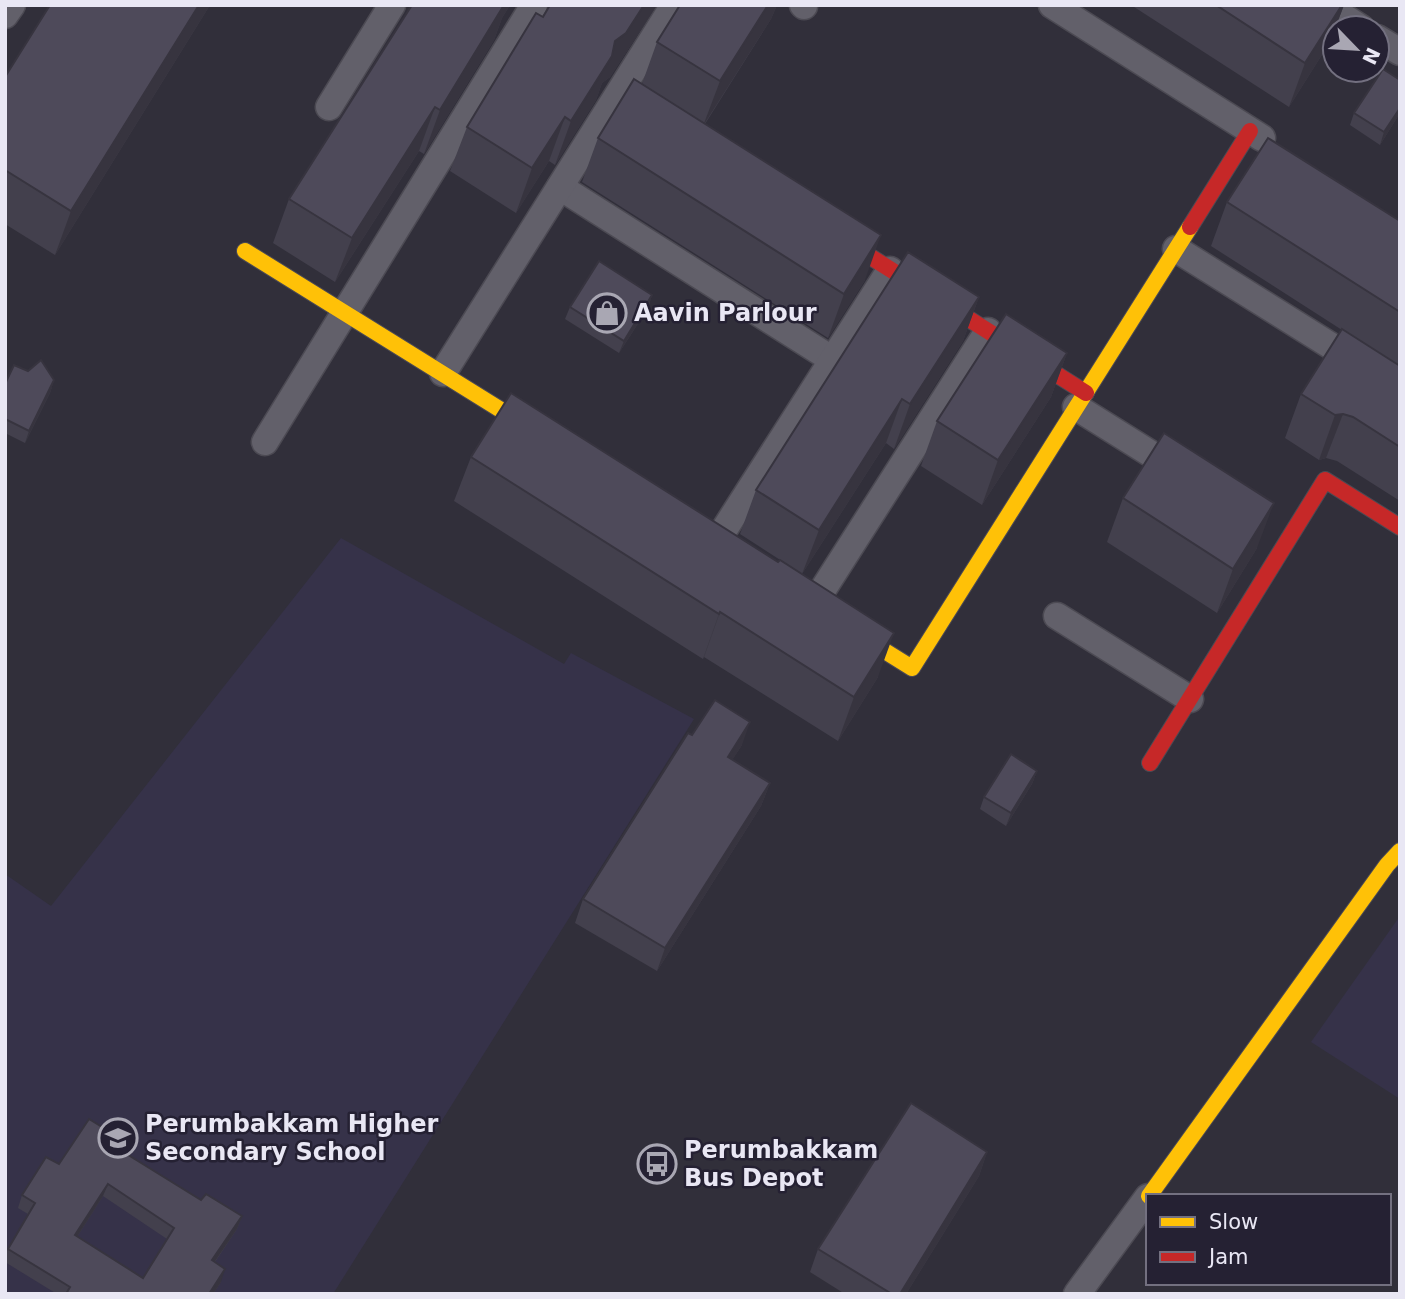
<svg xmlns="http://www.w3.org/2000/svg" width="1405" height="1299" viewBox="0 0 1405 1299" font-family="'DejaVu Sans',sans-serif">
	<rect width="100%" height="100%" fill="#312f3a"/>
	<!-- built -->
	<g fill="#363249">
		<path d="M341,538L564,664L571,653L694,719L333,1294H5V874L51,906Z"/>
		<path d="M1400,916V1099L1311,1042Z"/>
	</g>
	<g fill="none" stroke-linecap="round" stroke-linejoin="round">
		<!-- street casing -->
		<g stroke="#4c4a53" stroke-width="29">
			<g id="street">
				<path d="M803,5L804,6"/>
				<path d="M1052,5L1262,138"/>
				<path d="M1325,5L1361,28"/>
				<path d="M5,15L12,5"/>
				<path d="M1377,38L1400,52"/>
				<path d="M329,107L392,5"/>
				<path d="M560,187L833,360"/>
				<path d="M1176,249L1400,389"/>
				<path d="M443,373L674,5"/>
				<path d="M1076,407L1180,472"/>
				<path d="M265,442L534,5"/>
				<path d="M715,544L890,270"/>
				<path d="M813,605L988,331"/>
				<path d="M1057,616L1190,699"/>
				<path d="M1077,1294L1148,1197"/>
			</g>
		</g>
		<!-- slow casing -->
		<g stroke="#4c4a53" stroke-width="18">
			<g id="slow">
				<path d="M245,251L546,438"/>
				<path d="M843,625L912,668L1190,227"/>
				<path d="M1149,1196L1387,865L1400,851"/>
			</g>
		</g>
		<!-- jam casing -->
		<g stroke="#4c4a53" stroke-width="18">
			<g id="jam">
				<path d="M1190,227L1250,131"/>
				<path d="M828,230L1086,393"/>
				<path d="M1150,763L1325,480L1400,527"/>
			</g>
		</g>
		<!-- street -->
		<use href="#street" stroke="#62606a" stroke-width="26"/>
		<!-- slow -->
		<use href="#slow" stroke="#ffc107" stroke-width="16"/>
		<!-- jam -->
		<use href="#jam" stroke="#c62828" stroke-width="16"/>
	</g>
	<!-- wall -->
	<g fill="#43404d" fill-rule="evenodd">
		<path d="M210,5L55,255L5,224V77Z"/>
		<path d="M412,5H510L502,18L494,40L424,154L419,151L335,282L273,243L289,199Z"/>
		<path d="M550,5H657L610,77L602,83L596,100L555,165L549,161L516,213L450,171L467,127Z"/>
		<path d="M680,5H777L771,19L705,124L865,280L828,338L582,182L598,138L642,84L657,42Z"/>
		<path d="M1131,5H1344L1330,42L1289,107Z"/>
		<path d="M1400,80V113L1380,145L1350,125L1354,113Z"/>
		<path d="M1227,202L1400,221V501L1337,461L1326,458L1319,460L1285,438L1301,394L1342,330L1211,246Z"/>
		<path d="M652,295L648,308L619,353L565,319L570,307Z"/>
		<path d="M979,297L963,341L894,449L886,443L802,574L740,534L756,490Z"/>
		<path d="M1067,353L1051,397L982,505L921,466L937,421Z"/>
		<path d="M28,371L54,380L50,393L25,443L5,433V384Z"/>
		<path d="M471,457L878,677L838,741L704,657L703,659L454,501Z"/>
		<path d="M1123,498L1257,548L1217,613L1107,542Z"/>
		<path d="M692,735L742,745L732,760L770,783L761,806L657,971L575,923L583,899Z"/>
		<path d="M1037,771L1032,784L1006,826L980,809L984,797Z"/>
		<path d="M119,1149L201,1200L242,1216L237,1229L215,1262L221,1282L213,1294H57L5,1262V1255L8,1249L28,1214L18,1208L22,1195L59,1164ZM103,1196L167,1239L143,1278L77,1237Z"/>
		<path d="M987,1152L979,1176L906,1294H845L810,1272L818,1249Z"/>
	</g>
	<!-- shaded-wall -->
	<g fill="#37343f">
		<path d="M199,5H210L55,255L71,211Z"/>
		<path d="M501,5H510L502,18L494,40L424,154L440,110Z"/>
		<path d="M644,5H657L610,77L602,83L596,100L555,165L571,121L615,41Z"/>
		<path d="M768,5H777L771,19L703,126L720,81Z"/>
		<path d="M1342,5H1344L1330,42L1289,107L1305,63Z"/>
		<path d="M435,107L419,151L335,282L352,238Z"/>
		<path d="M1400,108V113L1380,145L1384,132Z"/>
		<path d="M565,117L549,161L516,213L532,168Z"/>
		<path d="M881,235L865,280L828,338L844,294Z"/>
		<path d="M652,295L648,308L619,353L624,341Z"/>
		<path d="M979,297L963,341L894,449L910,404Z"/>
		<path d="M1067,353L1051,397L982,505L998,460Z"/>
		<path d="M54,380L50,393L25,443L29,431Z"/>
		<path d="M902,399L886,443L802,574L819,530Z"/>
		<path d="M1343,414L1326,458L1319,460L1335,415Z"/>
		<path d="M1274,503L1257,548L1217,613L1233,569Z"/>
		<path d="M720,612L704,657L703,659L719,614Z"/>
		<path d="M894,633L878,677L838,741L854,697Z"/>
		<path d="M750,722L742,745L719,781L728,757Z"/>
		<path d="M1037,771L1032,784L1006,826L1011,813Z"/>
		<path d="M770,783L761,806L657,971L665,948Z"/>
		<path d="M987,1152L979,1176L906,1294H900Z"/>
		<path d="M108,1184L103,1196L70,1248L75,1235Z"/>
		<path d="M242,1216L237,1229L207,1273L212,1260Z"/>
		<path d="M225,1269L221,1282L213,1294H209Z"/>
	</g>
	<!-- building -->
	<g fill="#4e4a5a" stroke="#37343f" stroke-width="2" fill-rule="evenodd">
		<path d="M50,5H199L71,211L5,170V77Z"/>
		<path d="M412,5H504L440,110L435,107L352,238L289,199Z"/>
		<path d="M550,5H644L626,33L615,41L612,56L571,121L565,117L532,168L467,127L536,13L543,17Z"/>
		<path d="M680,5H768L720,81L657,42Z"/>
		<path d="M1216,5H1342L1305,63Z"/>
		<path d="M1383,69L1400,80V108L1384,132L1354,113Z"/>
		<path d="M634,79L881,235L844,294L598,138Z"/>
		<path d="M1268,138L1400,221V312L1227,202Z"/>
		<path d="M908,252L979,297L910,404L902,399L819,530L756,490Z"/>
		<path d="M599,261L652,295L624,341L570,307Z"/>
		<path d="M1006,314L1067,353L998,460L937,421Z"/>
		<path d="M1342,329L1400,366V447L1353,417L1343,414L1335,415L1301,394Z"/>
		<path d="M41,360L54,380L29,431L5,419V384L14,365L28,371Z"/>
		<path d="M511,393L778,562L780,560L894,633L854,697L720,612L719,614L471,457Z"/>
		<path d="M1164,433L1274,503L1233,569L1123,498Z"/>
		<path d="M715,700L750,722L728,757L770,783L665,948L583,899L688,733L692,735Z"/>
		<path d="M1011,754L1037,771L1011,813L984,797Z"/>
		<path d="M911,1103L987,1152L900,1294H892L818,1249Z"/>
		<path d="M89,1119L123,1140L117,1148L201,1200L206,1194L242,1216L212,1260L225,1269L209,1294H66L70,1287L8,1249L35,1203L22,1195L46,1157L59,1164ZM108,1184L174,1228L143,1278L75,1235Z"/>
	</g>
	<!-- icons -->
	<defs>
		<g id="shop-ring" transform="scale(2.0125)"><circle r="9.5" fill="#252133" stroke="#a9a7b3" stroke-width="1.5"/><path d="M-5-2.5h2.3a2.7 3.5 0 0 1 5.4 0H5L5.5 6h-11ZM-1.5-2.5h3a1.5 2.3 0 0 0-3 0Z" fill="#a9a7b3"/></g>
		<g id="school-ring" transform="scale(2.0125)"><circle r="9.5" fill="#252133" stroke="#a9a7b3" stroke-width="1.5"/><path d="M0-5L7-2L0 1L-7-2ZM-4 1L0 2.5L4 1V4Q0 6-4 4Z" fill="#a9a7b3"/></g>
		<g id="bus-ring" transform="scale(2.0125)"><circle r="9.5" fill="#252133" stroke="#a9a7b3" stroke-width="1.5"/><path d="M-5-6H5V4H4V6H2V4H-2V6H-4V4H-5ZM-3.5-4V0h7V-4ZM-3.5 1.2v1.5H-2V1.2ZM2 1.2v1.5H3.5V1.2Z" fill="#a9a7b3"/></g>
	</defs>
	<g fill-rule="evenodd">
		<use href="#shop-ring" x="607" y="313"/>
		<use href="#school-ring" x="118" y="1138"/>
		<use href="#bus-ring" x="657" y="1164"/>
	</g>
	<g text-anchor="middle" stroke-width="5" stroke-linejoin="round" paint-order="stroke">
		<!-- poi labels -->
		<g font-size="24" font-weight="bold" fill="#e9e7f4" stroke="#252133" text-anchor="start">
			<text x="634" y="321">Aavin Parlour</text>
			<text x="145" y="1132">Perumbakkam Higher<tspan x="145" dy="28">Secondary School</tspan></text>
			<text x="684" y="1158">Perumbakkam<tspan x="684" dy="28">Bus Depot</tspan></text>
		</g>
	</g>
	<!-- border -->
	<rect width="1405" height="1299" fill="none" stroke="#e9e7f4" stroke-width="14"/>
	<!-- legend -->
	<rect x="1146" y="1194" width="245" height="91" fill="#252133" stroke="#737080" stroke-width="2"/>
	<rect x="1160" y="1217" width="35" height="10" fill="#ffc107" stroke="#737080" stroke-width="2"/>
	<text x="1209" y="1229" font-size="21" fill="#e9e7f4">Slow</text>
	<rect x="1160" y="1252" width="35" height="10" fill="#c62828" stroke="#737080" stroke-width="2"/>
	<text x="1209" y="1264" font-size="21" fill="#e9e7f4">Jam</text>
	<!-- north arrow -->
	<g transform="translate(1356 49) rotate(115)"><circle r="33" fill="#252133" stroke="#737080" stroke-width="2"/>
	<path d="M0-5L12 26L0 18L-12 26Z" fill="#a9a7b3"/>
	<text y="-10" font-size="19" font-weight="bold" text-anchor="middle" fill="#e9e7f4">N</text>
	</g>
</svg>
